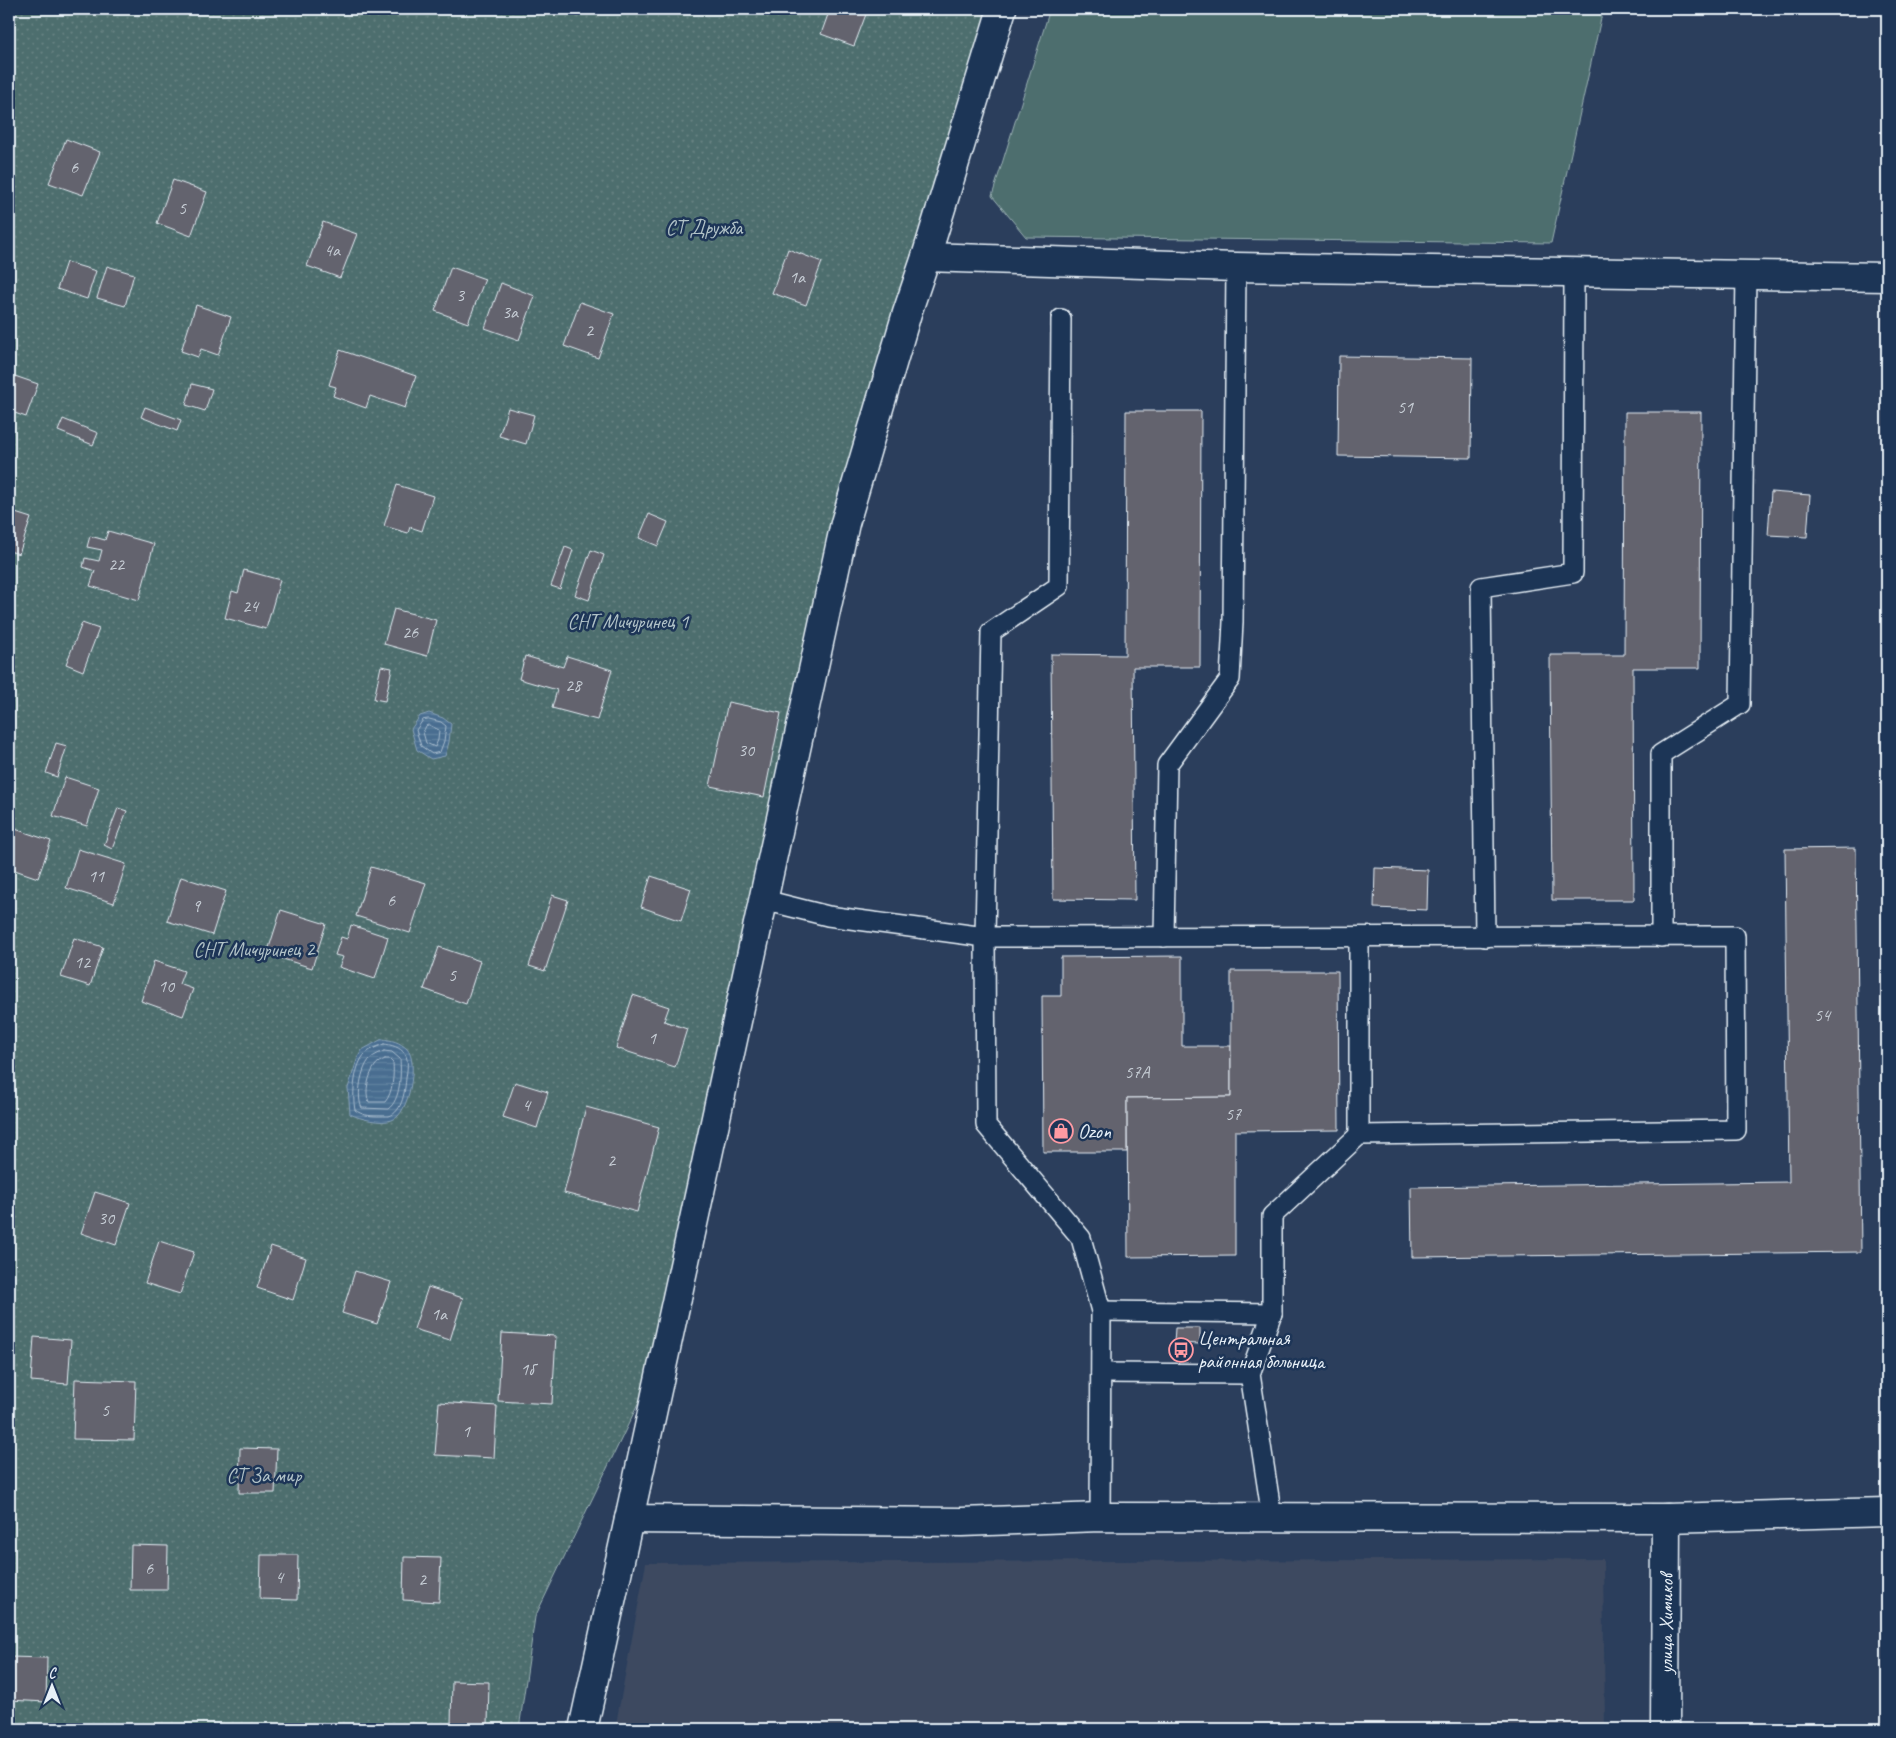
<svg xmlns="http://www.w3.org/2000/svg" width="1896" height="1738" viewBox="0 0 1896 1738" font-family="Caveat,sans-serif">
	<defs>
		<pattern id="garden-dots" width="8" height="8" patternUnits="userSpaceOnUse" patternTransform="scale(1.25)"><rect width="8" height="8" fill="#4d6e6e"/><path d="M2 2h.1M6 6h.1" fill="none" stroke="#678383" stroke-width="1.8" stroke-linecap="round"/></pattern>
		<pattern id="water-rules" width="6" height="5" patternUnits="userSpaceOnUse" patternTransform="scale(1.25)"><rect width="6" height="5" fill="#486d90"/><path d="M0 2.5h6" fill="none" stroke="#6282a0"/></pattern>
	</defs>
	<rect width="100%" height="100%" fill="#2b3e5c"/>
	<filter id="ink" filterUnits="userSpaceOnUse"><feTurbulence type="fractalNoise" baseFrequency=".02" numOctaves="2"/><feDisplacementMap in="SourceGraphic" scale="10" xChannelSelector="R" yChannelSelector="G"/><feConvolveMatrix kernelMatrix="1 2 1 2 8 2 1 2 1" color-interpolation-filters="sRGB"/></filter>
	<g filter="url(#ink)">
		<!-- built -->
		<path fill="#3c4961" d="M1603,1559L1605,1729H615L646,1563Z"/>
		<!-- grass -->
		<path fill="#4d6e6e" stroke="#9ab0b3" d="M1050,9H1603L1551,243L1026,237L992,196Z"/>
		<!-- garden -->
		<path fill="url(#garden-dots)" stroke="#9ab0b3" d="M9,9H999L848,497L759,855L672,1334L535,1617L519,1729H9Z"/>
		<!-- water -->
		<g fill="url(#water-rules)" stroke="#88a2ba">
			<path d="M429,713L443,718L451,724L449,742L445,756L431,759L417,750L411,729L420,716Z"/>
			<path d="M382,1039C392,1040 400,1042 407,1049C419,1061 409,1115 392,1120C381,1124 360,1119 350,1114L348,1088L358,1057L362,1050Z"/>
		</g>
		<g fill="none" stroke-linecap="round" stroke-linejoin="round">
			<!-- shore -->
			<g stroke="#a8bcce" stroke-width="1">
				<path d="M429,719L441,722L446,726L444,741L440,752L432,754L421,746L416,730L423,720Z"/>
				<path d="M429,725L439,730L438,740L435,747L426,743L423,732L426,726Z"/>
				<path d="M384,1044C392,1045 400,1047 405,1054C409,1060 407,1071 406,1078C405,1089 403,1112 389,1116C386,1116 381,1116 377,1116C369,1116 362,1115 355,1110C352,1095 354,1064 366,1053C371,1049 379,1046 384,1044Z"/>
				<path d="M384,1051L392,1052L400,1059C401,1073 401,1100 388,1109L362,1108C356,1097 361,1068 370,1059C374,1055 380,1053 384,1051Z"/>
				<path d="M385,1059H389L393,1063C394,1074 393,1093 385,1102H369C364,1092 369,1074 375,1066C377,1062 382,1061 385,1059Z"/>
			</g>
		</g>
		<!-- building -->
		<g fill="#64636e" stroke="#e8f1f8">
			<path d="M830,9H868L854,46L821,34Z"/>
			<path d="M66,139L100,152L83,195L49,183Z"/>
			<path d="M173,180L207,192L191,236L157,223Z"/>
			<path d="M323,222L357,234L340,278L307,266Z"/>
			<path d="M788,249L822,262L806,305L772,293Z"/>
			<path d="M66,262L96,271L87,299L57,289Z"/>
			<path d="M107,266L134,274L125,306L97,298Z"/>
			<path d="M451,267L485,279L468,323L435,311Z"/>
			<path d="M501,283L535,296L519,340L485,328Z"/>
			<path d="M580,302L614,314L598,358L564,346Z"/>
			<path d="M196,305L231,317L218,355L201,349L198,357L181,351Z"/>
			<path d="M340,350L416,376L405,408L370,396L366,408L333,396L336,387L329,385Z"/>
			<path d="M1339,356L1472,358L1471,458L1338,456Z"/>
			<path d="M9,374L38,384L26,417L9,411Z"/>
			<path d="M192,384L212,389L205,411L186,405Z"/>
			<path d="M145,407L181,420L177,431L141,417Z"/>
			<path d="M508,408L534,415L526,444L499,436Z"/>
			<path d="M1126,411H1201L1200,667H1133L1135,900L1053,899L1051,654L1125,655Z"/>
			<path d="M1625,412H1701L1700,668H1633L1634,900H1552L1550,655H1624Z"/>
			<path d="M63,419L98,433L93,445L58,431Z"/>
			<path d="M397,485L433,496L422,531L410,527L408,533L384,526Z"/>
			<path d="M1771,492L1810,495L1807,537L1768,535Z"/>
			<path d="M9,511L31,518L19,554L9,551Z"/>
			<path d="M649,514L668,522L658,546L639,538Z"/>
			<path d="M108,531L154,544L139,600L90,586L95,571L83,567L85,558L99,561L102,550L87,547L90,536L105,540Z"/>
			<path d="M565,547L573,550L560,589L551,586Z"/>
			<path d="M591,550L604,555L589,600L575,595Z"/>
			<path d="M244,570L280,580L266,629L225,618L232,591L238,593Z"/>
			<path d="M394,609L436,620L427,656L384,644Z"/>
			<path d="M82,623L99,629L83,671L66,664Z"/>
			<path d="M525,656L563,667L567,656L612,670L597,720L552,708L557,690L519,679Z"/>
			<path d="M381,666L392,668L385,701L374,699Z"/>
			<path d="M728,702L781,713L764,797L710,786Z"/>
			<path d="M56,743L67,746L57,777L46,773Z"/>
			<path d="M65,777L99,788L87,826L53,816Z"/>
			<path d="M118,808L127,811L112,849L104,845Z"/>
			<path d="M9,827L51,841L38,878L9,868V857L11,850H9Z"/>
			<path d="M1856,848L1861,1252L1412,1257L1411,1187L1789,1182L1785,849Z"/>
			<path d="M78,849L126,864L114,903L66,888Z"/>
			<path d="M371,867L426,883L410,933L356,916Z"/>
			<path d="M1375,868L1428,870L1427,910L1374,908Z"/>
			<path d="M651,876L691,889L681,921L641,907Z"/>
			<path d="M181,877L226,891L212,935L167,921Z"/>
			<path d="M552,895L568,900L545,971L529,966Z"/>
			<path d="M281,910L326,924L312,968L267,954Z"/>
			<path d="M351,925L388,937L375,979L339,967L343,957L335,955L341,937L347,939Z"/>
			<path d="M74,938L103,947L90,986L61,977Z"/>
			<path d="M439,947L480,961L466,1004L424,989Z"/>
			<path d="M1182,956V1046H1231V1097L1127,1098V1152H1043L1042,996H1061V957Z"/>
			<path d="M154,961L184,971L179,984L193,989L183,1016L141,1001Z"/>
			<path d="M1231,971H1338L1339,1130L1235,1131V1256L1128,1257L1127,1098L1231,1097Z"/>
			<path d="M633,995L669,1007L664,1021L687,1029L675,1067L616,1048Z"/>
			<path d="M515,1082L548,1092L537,1128L503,1117Z"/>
			<path d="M586,1107L659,1127L637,1212L564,1193Z"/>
			<path d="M95,1192L130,1203L116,1245L81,1233Z"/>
			<path d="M159,1241L194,1252L180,1294L145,1283Z"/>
			<path d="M271,1246L306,1258L293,1300L257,1288Z"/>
			<path d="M355,1271L391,1282L377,1324L342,1313Z"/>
			<path d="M428,1287L463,1298L450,1340L414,1329Z"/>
			<path d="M1175,1328H1200V1344L1174,1343Z"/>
			<path d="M502,1333L556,1336L552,1404L498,1401Z"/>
			<path d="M34,1337L71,1340L68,1384L31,1381Z"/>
			<path d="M75,1379L136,1381L134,1440L73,1439Z"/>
			<path d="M439,1402L497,1406L494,1458L435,1455Z"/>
			<path d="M240,1448L277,1449L275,1493H239Z"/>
			<path d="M131,1545L168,1546L167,1590H130Z"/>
			<path d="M261,1555H298L297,1600L260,1599Z"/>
			<path d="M404,1557L441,1558L439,1602L403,1600Z"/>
			<path d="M10,1657L47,1658L46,1702L9,1700Z"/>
			<path d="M452,1681L489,1682L488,1725H451Z"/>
		</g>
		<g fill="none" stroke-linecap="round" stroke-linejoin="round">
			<!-- lane casing -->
			<g stroke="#e8f1f8" stroke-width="22">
				<g id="lane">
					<path d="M1061,319L1059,586L991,632L985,937L986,1125L1081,1238L1101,1311L1100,1517"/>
					<path d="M764,900L828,916L985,937L1735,936L1736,1130L1359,1135L1272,1216V1313L1250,1374L1272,1517"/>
					<path d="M1164,937L1167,765L1230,679L1233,622L1236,267"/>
					<path d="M1485,937L1481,587L1573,573L1574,273"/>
					<path d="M1661,937V754L1740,704L1746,274"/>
					<path d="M1359,1135V937"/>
					<path d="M1101,1311L1272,1313"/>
					<path d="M1101,1373L1250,1374"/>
				</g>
			</g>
			<!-- street casing -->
			<g stroke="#e8f1f8" stroke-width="31">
				<g id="street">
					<path d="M1002,9L926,257L907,313L845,523L629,1519L962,1522L1100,1517L1666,1518L1887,1512"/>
					<path d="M926,257L1236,267L1887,277"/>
					<path d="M583,1729L629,1519"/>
					<path id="s1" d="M1665,1729L1666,1518"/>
				</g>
			</g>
			<!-- lane -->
			<use href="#lane" stroke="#1d3557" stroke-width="19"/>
			<!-- street -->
			<use href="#street" stroke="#1d3557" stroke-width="28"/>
		</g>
	</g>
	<!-- icons -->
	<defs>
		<g id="shop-ring" transform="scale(1.25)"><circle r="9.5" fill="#1d3557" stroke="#ff9aa2" stroke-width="1.5"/><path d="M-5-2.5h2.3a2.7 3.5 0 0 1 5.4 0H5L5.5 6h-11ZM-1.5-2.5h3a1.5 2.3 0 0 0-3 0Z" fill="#ff9aa2"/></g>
		<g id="bus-ring" transform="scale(1.25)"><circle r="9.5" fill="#1d3557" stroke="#ff9aa2" stroke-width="1.5"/><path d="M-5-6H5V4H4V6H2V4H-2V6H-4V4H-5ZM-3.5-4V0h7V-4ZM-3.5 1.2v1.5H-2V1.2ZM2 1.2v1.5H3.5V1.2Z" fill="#ff9aa2"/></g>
	</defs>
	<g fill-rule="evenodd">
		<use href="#shop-ring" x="1061" y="1131"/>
		<use href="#bus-ring" x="1181" y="1350"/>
	</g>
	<g text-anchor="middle" stroke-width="5" stroke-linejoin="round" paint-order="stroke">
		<!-- number labels -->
		<g font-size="18" fill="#c7ced6">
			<text x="74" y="173">6</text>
			<text x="182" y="214">5</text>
			<text x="332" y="256">4а</text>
			<text x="797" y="283">1а</text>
			<text x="460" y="301">3</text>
			<text x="510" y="318">3а</text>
			<text x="589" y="336">2</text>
			<text x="1405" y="413">51</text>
			<text x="116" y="570">22</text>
			<text x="250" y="612">24</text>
			<text x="410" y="638">26</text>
			<text x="573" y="691">28</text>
			<text x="746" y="756">30</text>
			<text x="96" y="882">11</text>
			<text x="391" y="906">6</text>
			<text x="196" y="912">9</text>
			<text x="82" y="968">12</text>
			<text x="452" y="981">5</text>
			<text x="166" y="992">10</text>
			<text x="1822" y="1021">54</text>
			<text x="652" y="1044">1</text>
			<text x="1137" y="1078">57А</text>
			<text x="526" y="1111">4</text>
			<text x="1233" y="1120">57</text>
			<text x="611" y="1166">2</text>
			<text x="106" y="1224">30</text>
			<text x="439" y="1320">1а</text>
			<text x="527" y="1375">1б</text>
			<text x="105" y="1416">5</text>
			<text x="466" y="1437">1</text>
			<text x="149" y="1574">6</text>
			<text x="279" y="1583">4</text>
			<text x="422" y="1585">2</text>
		</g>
		<!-- park labels -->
		<g font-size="20" fill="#b2c3c8" stroke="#1d3557">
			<text x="704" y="234">СТ Дружба</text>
			<text x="628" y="628">СНТ Мичуринец 1</text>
			<text x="254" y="956">СНТ Мичуринец 2</text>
			<text x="264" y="1482">СТ За мир</text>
		</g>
		<!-- poi labels -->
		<g font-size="20" fill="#e8f1f8" stroke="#1d3557" text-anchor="start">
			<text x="1078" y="1138">Ozon</text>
			<text x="1198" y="1345">Центральная<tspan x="1198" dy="23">районная больница</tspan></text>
		</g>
		<!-- street labels -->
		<g font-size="20" fill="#e8f1f8" stroke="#1d3557">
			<text dy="7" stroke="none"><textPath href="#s1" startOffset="105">улица Химиков</textPath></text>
		</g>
	</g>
	<!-- margin -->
	<rect width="1896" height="1738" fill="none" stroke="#1d3557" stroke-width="30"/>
	<rect x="15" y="15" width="1866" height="1708" fill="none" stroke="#e8f1f8" stroke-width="2" filter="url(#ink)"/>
	<!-- north arrow -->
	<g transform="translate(52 1686)" stroke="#1d3557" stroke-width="4" paint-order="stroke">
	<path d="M0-4L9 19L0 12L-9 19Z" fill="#e8f1f8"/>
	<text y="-8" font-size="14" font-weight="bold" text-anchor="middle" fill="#e8f1f8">С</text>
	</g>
</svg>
